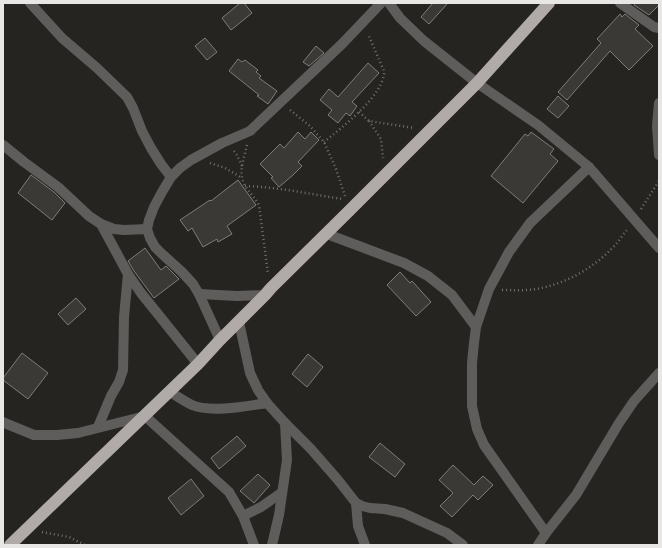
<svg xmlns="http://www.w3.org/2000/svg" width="662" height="548" viewBox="0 0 662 548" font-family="Georgia,serif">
	<rect width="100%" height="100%" fill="#262420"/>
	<!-- building -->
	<g fill="#3b3935" stroke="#807d79">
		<path d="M240,3H244L252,13L231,30L222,18Z"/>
		<path d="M433,3H448L429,24L421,17Z"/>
		<path d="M635,3H659V5L649,15L634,5Z"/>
		<path d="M620,14L622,17L625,14L639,25L635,29L653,46L629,70L610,51L567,100L558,92L601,43L597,39Z"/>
		<path d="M205,38L217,52L207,60L195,46Z"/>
		<path d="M316,46L324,53L309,66L303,62Z"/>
		<path d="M238,59L242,62L245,60L258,70L256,72L261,76L259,78L277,91L268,104L257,96L259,95L229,71Z"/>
		<path d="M368,63L379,73L352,102L357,106L350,116L346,113L338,123L328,115L332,110L320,100L329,89L338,97Z"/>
		<path d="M558,96L569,106L558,118L547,109Z"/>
		<path d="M298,132L305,139L311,132L319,140L298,162L302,166L293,175L279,187L271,178L273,177L260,164L280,144L284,148Z"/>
		<path d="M531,132L554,149L550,154L558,161L523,203L491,176L525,134L528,136Z"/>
		<path d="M31,175L54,192L65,203L52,220L18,193Z"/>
		<path d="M238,180L256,205L227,226L232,234L218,242L217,239L203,247L192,228L188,231L180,220L210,200L211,201Z"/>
		<path d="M145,248L161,270L166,266L179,279L154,298L134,271L128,261Z"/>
		<path d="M400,272L410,283L412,281L431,302L416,316L387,285Z"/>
		<path d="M76,298L86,309L68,325L58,314Z"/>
		<path d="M22,353L48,373L28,399L3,380V378Z"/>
		<path d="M308,354L323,367L307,387L292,374Z"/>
		<path d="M237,436L246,446L219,469L211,458Z"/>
		<path d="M380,443L405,464L395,477L369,457Z"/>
		<path d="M453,465L474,485L483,476L493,485L478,500L473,495L452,517L440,506L453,493L439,480Z"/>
		<path d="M258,474L270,485L254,503L240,491Z"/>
		<path d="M191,479L204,496L181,515L168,498Z"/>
	</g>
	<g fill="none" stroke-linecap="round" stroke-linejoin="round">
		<!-- path -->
		<g stroke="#73716e" stroke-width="2.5" stroke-dasharray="1 3" stroke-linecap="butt">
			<path d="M290,110L310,126L324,142L336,169L345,196"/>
			<path d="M359,112L369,121L414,128"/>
			<path d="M369,121L381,139L383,158"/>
			<path d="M324,142C341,128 385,95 384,71L368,34"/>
			<path d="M247,145C244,159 237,174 246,187C250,193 255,198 259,205L268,274"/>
			<path d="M234,151L237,155L242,166"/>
			<path d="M210,163L225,168L242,178"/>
			<path d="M245,186C278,187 310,194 342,199"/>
			<path d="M641,209L659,181"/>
			<path d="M502,290C514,290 525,291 536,289C566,284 596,267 616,244C620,240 623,234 627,230"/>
			<path d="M42,532L69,537L85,545"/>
		</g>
		<!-- minor -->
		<g stroke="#5f5d5c" stroke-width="10">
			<path d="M30,3L62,38L97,68L127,97L133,108L142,131L151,148L161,164L171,177"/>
			<path d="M389,3L400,18L424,41L477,83L538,125L589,167L659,248"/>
			<path d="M620,3L654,27L659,28"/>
			<path d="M659,103L657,126L659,155"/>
			<path d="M3,145L24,162L58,187L89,216L101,224L114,229L124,230L147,229"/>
			<path d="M101,224L128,274L141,293L198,364"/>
			<path d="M327,234L404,263L428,276L452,295L476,327"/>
			<path d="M199,294L237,296L265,295"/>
			<path d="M239,322L250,373L258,390L267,403L285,423L311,449L338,480L356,503L362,506L370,508L385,509L403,513L447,533L463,545"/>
			<path d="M220,340L199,294L193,284L182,272L161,253L155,247L150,238L147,229L149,220L154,207L162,192L171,177L180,168L191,160L222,143L250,131L342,44L381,3"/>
			<path d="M170,392C177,396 184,401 192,405C210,413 247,406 267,403"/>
			<path d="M3,422L7,424L34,435H57L78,433L145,416L229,492L243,516L254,545"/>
			<path d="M98,427L111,396L119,382L123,370L124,317L128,274"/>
			<path d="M356,503L358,526L365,545"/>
			<path d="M243,516L261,507L281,493"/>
			<path d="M546,533L484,445L477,429L472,406V363L474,343L476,327L489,289L509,252L530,223L589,167"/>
			<path d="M272,545L279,515L287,460L285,423"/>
			<path d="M538,545L546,533L576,495L619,423L634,401L659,373"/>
		</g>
		<!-- highway -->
		<path stroke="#b0aba9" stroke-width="12" d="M10,545L198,364L220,340L265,295L271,288L350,210L477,83L549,3"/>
	</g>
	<!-- border -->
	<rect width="662" height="548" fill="none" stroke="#e8e7e5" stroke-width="8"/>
</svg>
